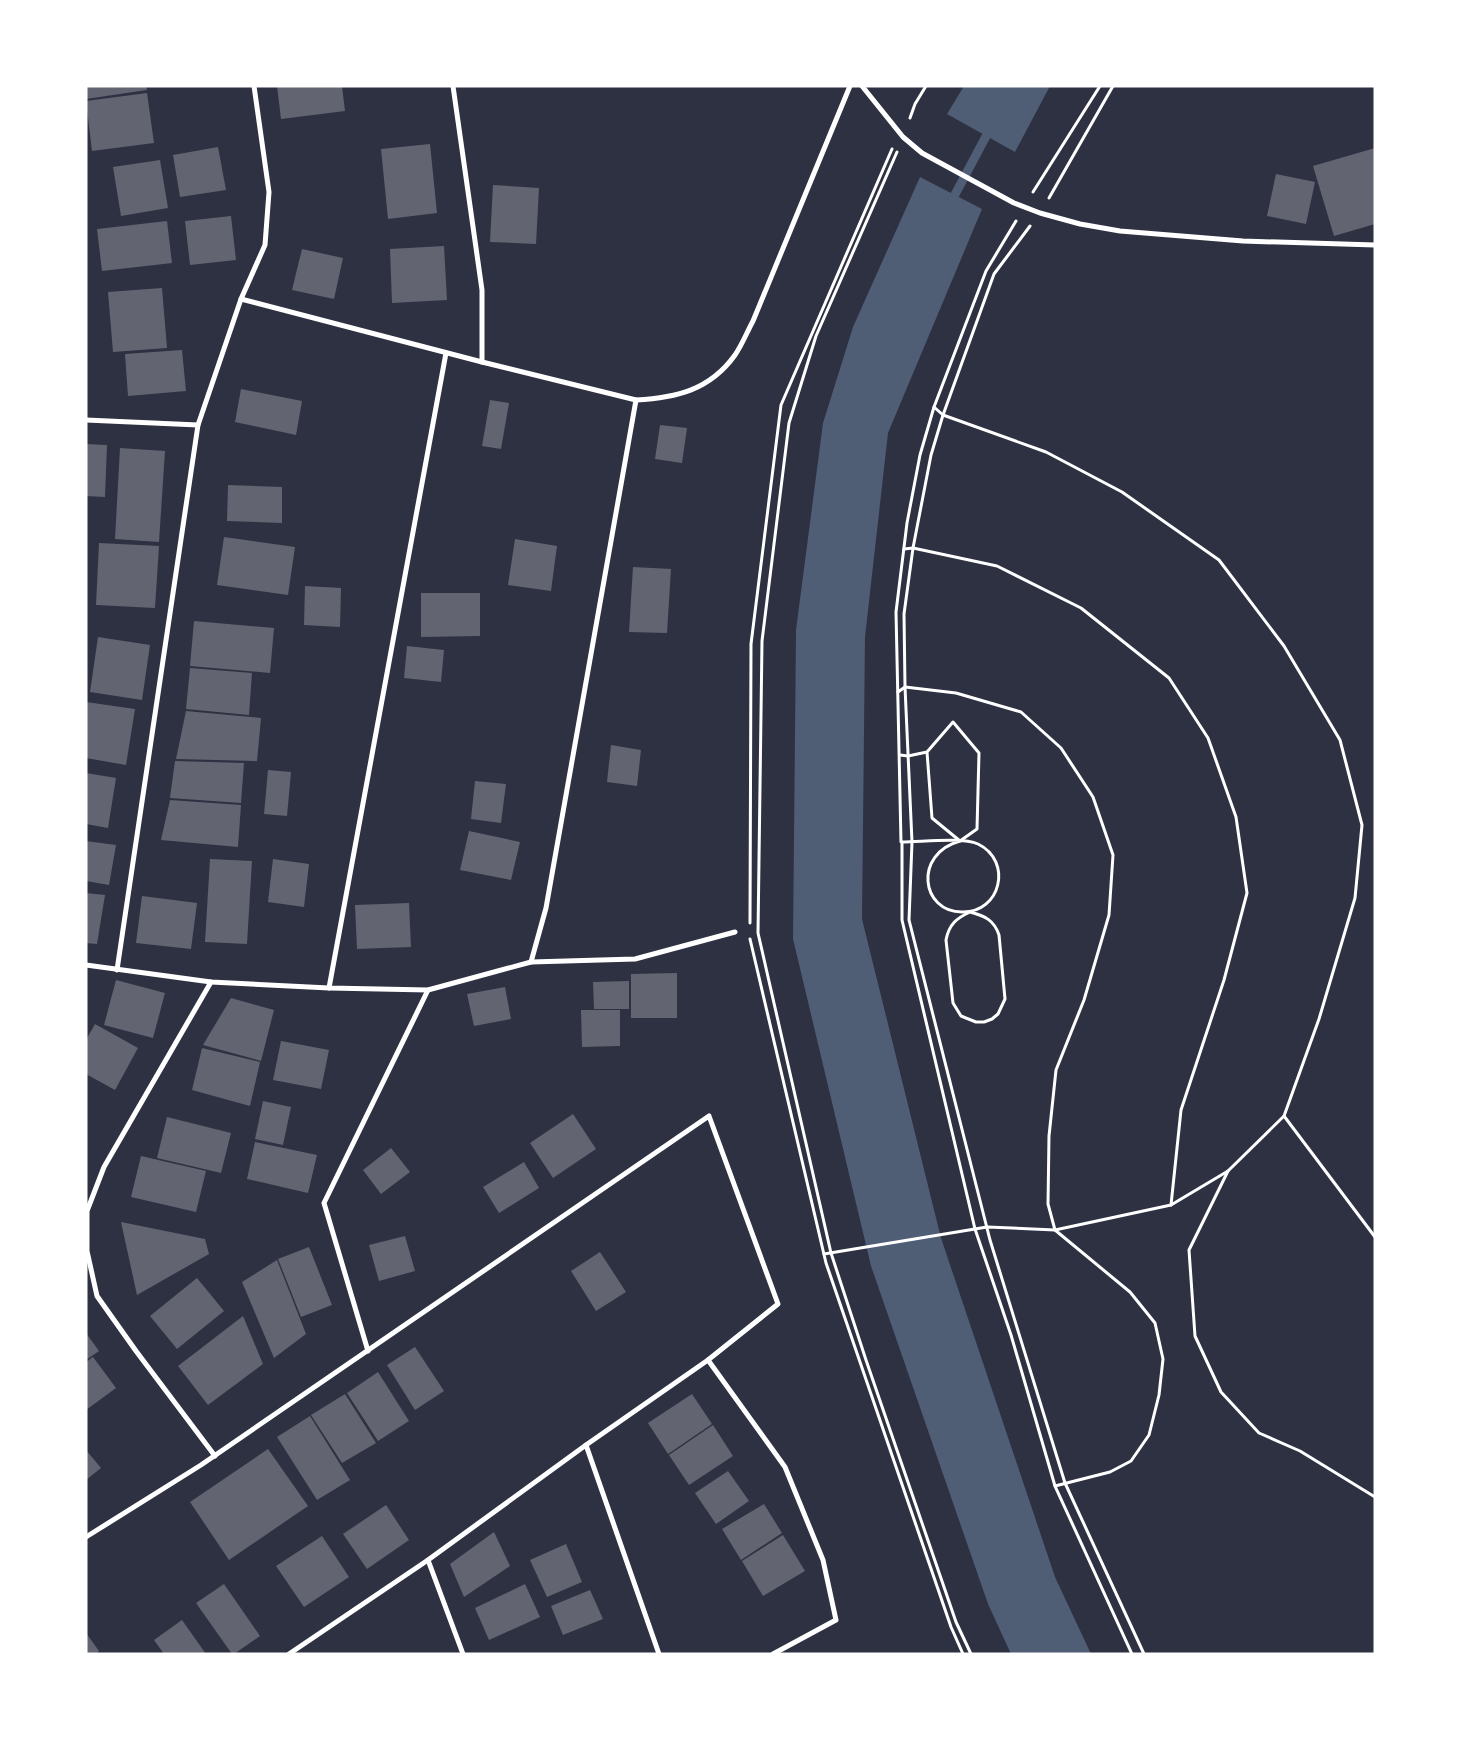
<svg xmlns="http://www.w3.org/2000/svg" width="1461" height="1740" viewBox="0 0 1461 1740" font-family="Quicksand,sans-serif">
	<rect width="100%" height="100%" fill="#2d3142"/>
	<!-- water -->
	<g fill="#4f5d75">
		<path d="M964,86H1050L1015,152L947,114Z"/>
		<path d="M920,177L982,209L888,433L865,637L862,919L941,1238L1055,1577L1091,1654H1011L988,1604L871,1266L793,939L796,630L823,423L853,327Z"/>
	</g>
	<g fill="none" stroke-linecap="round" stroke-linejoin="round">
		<!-- stream -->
		<path stroke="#4f5d75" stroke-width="9" d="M950,204L992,125"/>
	</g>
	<!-- building -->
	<g fill="#626471">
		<path d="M86,86H146L147,90L86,99Z"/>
		<path d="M277,86H342L345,111L281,119Z"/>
		<path d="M147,93L154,143L92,151L86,101Z"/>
		<path d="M430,144L437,213L388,219L381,149Z"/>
		<path d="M218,147L226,190L180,197L173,155Z"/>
		<path d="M1375,148V224L1334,236L1313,166Z"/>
		<path d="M160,160L168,208L121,216L113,167Z"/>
		<path d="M1276,174L1315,182L1306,224L1267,216Z"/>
		<path d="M493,185L539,188L536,244L490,242Z"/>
		<path d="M231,216L236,260L190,265L185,221Z"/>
		<path d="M167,221L172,263L102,271L97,229Z"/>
		<path d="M444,246L447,300L392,303L390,249Z"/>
		<path d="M302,249L343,258L334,299L292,290Z"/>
		<path d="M162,288L167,348L113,352L108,292Z"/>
		<path d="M182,350L186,391L128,396L125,354Z"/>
		<path d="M241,389L302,401L296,435L235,422Z"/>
		<path d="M490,400L509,403L501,449L482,446Z"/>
		<path d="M660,425L687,428L682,463L655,459Z"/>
		<path d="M86,444L107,445L105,497L86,496Z"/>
		<path d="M120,448L165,451L159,542L115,539Z"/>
		<path d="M228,485L282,487V523L227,521Z"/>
		<path d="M224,537L295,547L288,595L217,585Z"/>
		<path d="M515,539L557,546L551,591L508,585Z"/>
		<path d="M99,543L159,546L155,608L96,605Z"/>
		<path d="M633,567L671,569L667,633L629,632Z"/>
		<path d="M305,586L341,588L340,627L304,625Z"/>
		<path d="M421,593H480V636L421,637Z"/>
		<path d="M194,621L274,628L270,673L190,666Z"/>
		<path d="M98,637L150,645L142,700L90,692Z"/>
		<path d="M407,646L444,650L441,682L404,678Z"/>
		<path d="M190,668L252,673L249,715L186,709Z"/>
		<path d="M86,702L135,709L126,765L86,758Z"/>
		<path d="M186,711L261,718L257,761L176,759Z"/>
		<path d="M611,745L641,750L637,786L607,782Z"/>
		<path d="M175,761L244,763L241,803L170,798Z"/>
		<path d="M268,770L291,772L287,816L264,814Z"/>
		<path d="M86,773L116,778L108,828L86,824Z"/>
		<path d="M475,781L506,784L501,823L471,819Z"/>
		<path d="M170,800L241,805L238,847L161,840Z"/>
		<path d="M469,831L520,842L511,880L460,870Z"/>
		<path d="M86,841L116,845L109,885L86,881Z"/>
		<path d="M210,859L252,861L247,944L205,942Z"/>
		<path d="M273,859L309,864L304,907L268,902Z"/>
		<path d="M86,893L105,895L97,944L86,943Z"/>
		<path d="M142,896L197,903L191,949L136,943Z"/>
		<path d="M409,903L411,947L357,949L355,905Z"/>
		<path d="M677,973V1018H631V974Z"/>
		<path d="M116,980L165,993L153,1038L104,1025Z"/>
		<path d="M629,981V1009H594L593,982Z"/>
		<path d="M505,987L511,1019L474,1026L467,994Z"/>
		<path d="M231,998L274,1010L261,1061L203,1045Z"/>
		<path d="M581,1010H620V1046L582,1047Z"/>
		<path d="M95,1024L138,1048L115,1090L86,1074V1040Z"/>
		<path d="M281,1041L329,1050L321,1089L273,1080Z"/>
		<path d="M202,1048L260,1062L250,1106L192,1090Z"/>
		<path d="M263,1101L291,1107L283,1145L255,1139Z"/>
		<path d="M573,1114L596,1149L553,1178L530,1143Z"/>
		<path d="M167,1117L231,1133L221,1173L157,1158Z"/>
		<path d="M255,1142L317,1155L308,1193L247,1179Z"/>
		<path d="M391,1148L410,1172L381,1194L363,1170Z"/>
		<path d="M141,1156L206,1171L196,1212L131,1197Z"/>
		<path d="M524,1162L539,1188L499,1213L483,1187Z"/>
		<path d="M121,1222L205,1239L209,1254L137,1295Z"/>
		<path d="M405,1236L415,1271L379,1281L369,1245Z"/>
		<path d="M309,1247L332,1305L301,1317L278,1259Z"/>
		<path d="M600,1252L626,1292L596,1311L571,1271Z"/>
		<path d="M277,1260L306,1334L274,1358L242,1282Z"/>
		<path d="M197,1278L224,1311L177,1349L150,1316Z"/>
		<path d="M243,1316L263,1364L208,1405L178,1366Z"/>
		<path d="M86,1333L99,1351L86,1360Z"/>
		<path d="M415,1347L444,1391L415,1410L387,1365Z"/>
		<path d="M93,1357L116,1388L86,1410V1362Z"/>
		<path d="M378,1372L409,1421L378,1441L347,1393Z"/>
		<path d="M345,1394L376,1443L342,1463L311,1415Z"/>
		<path d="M692,1394L712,1424L668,1454L648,1423Z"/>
		<path d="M310,1416L350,1480L317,1500L277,1437Z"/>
		<path d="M713,1425L733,1456L689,1485L669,1455Z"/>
		<path d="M268,1449L308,1506L229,1560L190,1502Z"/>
		<path d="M86,1450L101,1468L86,1480Z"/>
		<path d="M728,1471L749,1501L716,1524L695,1493Z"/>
		<path d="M764,1504L782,1533L741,1560L722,1529Z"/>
		<path d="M386,1505L409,1540L367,1569L343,1534Z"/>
		<path d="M494,1532L510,1566L464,1597L450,1564Z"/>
		<path d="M783,1535L805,1571L763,1596L742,1561Z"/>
		<path d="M322,1536L349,1577L304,1607L276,1566Z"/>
		<path d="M566,1544L582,1582L547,1597L530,1560Z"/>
		<path d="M224,1584L260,1636L234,1654H232L196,1603Z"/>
		<path d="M525,1584L540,1617L489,1640L475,1608Z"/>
		<path d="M590,1590L603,1619L563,1635L551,1606Z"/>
		<path d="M182,1620L206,1654H164L154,1640Z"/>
		<path d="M86,1633L99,1651L96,1654H86Z"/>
	</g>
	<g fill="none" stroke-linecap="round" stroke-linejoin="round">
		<!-- path -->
		<g stroke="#fff" stroke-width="3">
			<path d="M910,118L915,104L926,86"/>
			<path d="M897,152L816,336L789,423L762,641L758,933L831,1253L866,1360L956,1622L971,1654"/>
			<path d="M1033,192L1100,86"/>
			<path d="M1049,198L1113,86"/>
			<path d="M1016,221L986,271L934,407L920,455L907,523L896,612L901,842H902V920L975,1229L1011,1335L1055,1486L1132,1654"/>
			<path d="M1030,226L994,274L943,415L931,455L913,548L904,614L905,687L912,842L909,920L990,1240L1065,1483L1144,1654"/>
			<path d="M904,549L913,548L997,566L1081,608L1169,678L1208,738L1236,817L1247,893L1224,980L1181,1110L1171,1205"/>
			<path d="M898,692L905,687L956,693L1021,712L1061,748L1093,797L1113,855L1109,915L1084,1000L1056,1070L1049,1136L1048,1204L1055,1230L1130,1292L1155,1323L1163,1359L1159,1395L1149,1435L1131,1461L1110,1472L1055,1486"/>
			<path d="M900,755L908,756L927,752L953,722L979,753L977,829L960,841L932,818L927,752"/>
			<path d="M902,842C922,842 962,837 978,844C1013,861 1001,913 962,912C921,912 913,854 960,841"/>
			<path d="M970,912C985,916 994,920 999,935L1005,999L998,1014L992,1019L984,1022H976L961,1016L953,1003L946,940C949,924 957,918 970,912Z"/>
			<path d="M750,923L751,644L781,405L892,149"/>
			<path d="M750,939L826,1263L951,1627L963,1654"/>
			<path d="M1284,1116L1375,1237"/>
			<path d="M1228,1171L1189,1250L1195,1336L1221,1392L1259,1433L1300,1451L1375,1497"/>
			<path d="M824,1254L987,1227L1055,1230L1171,1205L1228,1171L1284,1116L1319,1019L1355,898L1362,825L1340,740L1284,646L1219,560L1122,492L1046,452L943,415L934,407"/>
		</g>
		<!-- minor -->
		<g stroke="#fff" stroke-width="5">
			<path d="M453,86L482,290V362"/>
			<path d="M862,86L903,137L922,153L1014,203L1040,213L1080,224L1120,231L1243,241L1375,245"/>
			<path d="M241,299L482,362L636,400C676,398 710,390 735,355C742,345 747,332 753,321L850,86"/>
			<path d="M86,420L198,425"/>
			<path d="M531,962L546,908L636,400"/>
			<path d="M86,965L211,982L329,988L428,990L531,962L635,959L735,932"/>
			<path d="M117,970L198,425L241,299L265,245L269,192L254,86"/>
			<path d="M211,982L104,1167L87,1211V1251L97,1296L136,1351L215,1456"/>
			<path d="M329,988L446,353"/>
			<path d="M368,1351L324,1203L428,990"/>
			<path d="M708,1360L785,1467L823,1560L836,1620L773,1654"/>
			<path d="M586,1445L659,1654"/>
			<path d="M86,1537L201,1465L709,1116L778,1304L708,1360L586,1445L428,1560L289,1654"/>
			<path d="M428,1560L463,1654"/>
		</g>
	</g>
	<!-- border -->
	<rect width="1461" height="1740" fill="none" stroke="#ffffff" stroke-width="175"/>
</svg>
